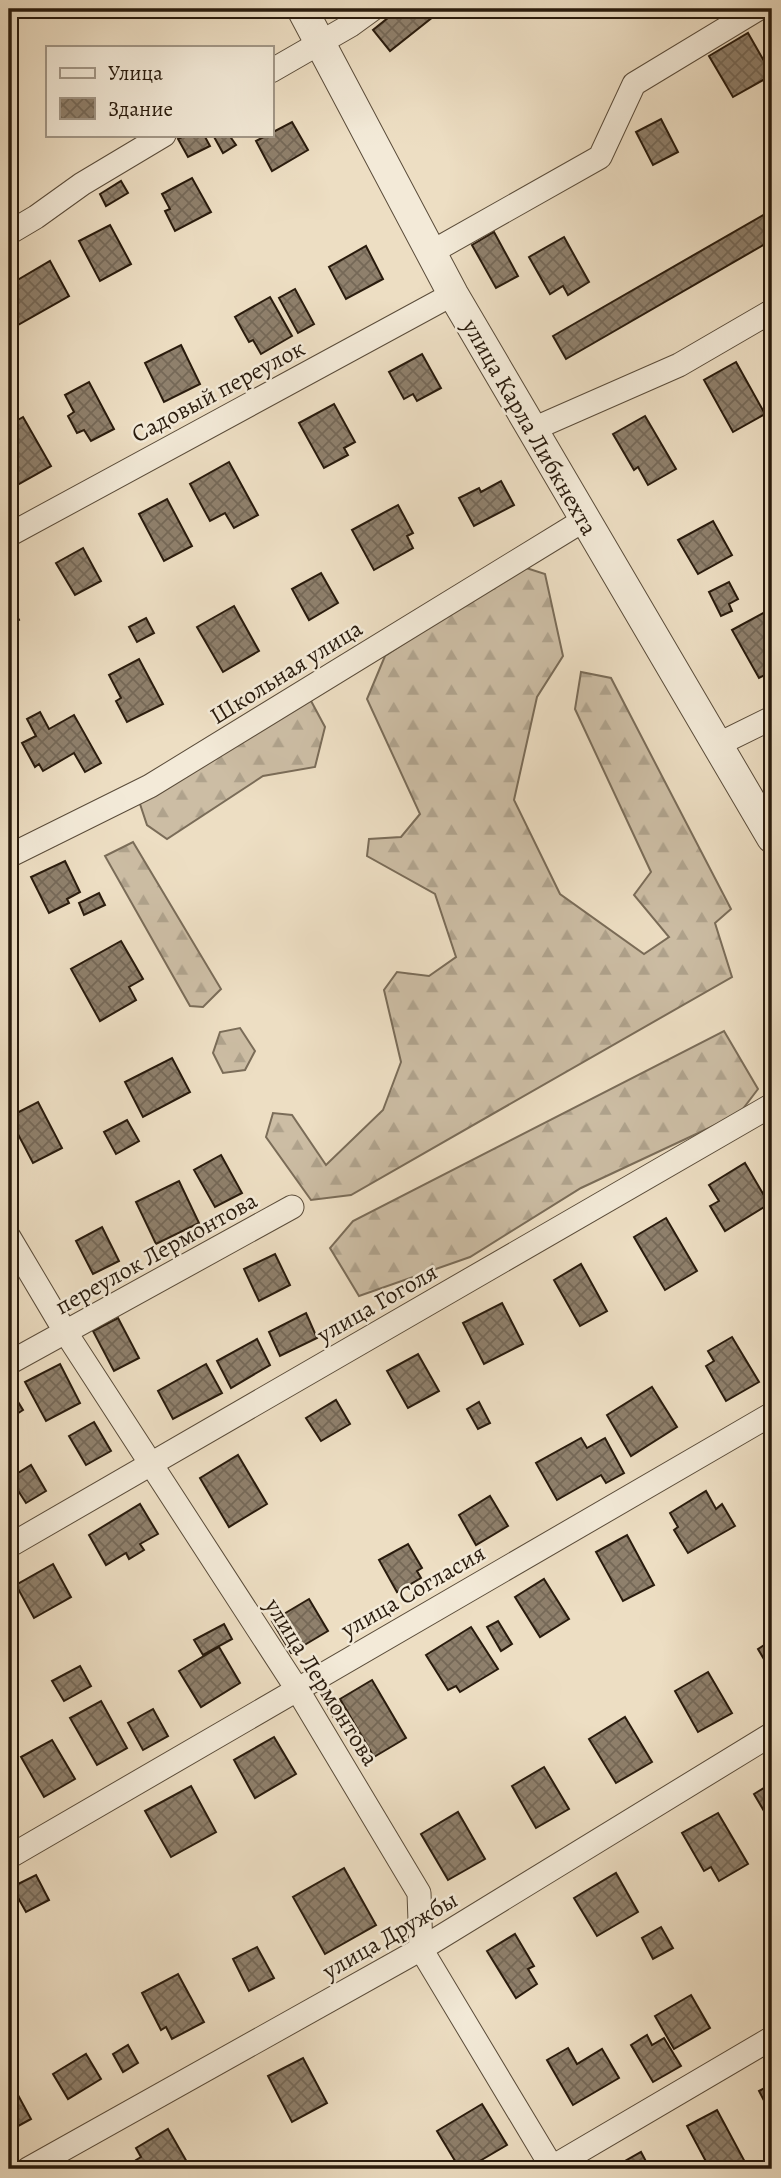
<svg xmlns="http://www.w3.org/2000/svg" width="781" height="2178" viewBox="0 0 781 2178" font-family="Alegreya,serif">
	<defs>
		<pattern id="forest-firs" width="22" height="20" patternUnits="userSpaceOnUse" patternTransform="scale(1.75)"><rect width="22" height="20" fill="#ccbda4"/><path d="M5 1l3.5 6h-7zM16 11l3.5 6h-7z" fill="#afa28c"/></pattern>
		<pattern id="building-cross-hatch" width="8" height="8" patternUnits="userSpaceOnUse" patternTransform="scale(1.75)"><rect width="8" height="8" fill="#8f806c"/><path d="M0 0l8 8M0 8l8-8" fill="none" stroke="#756857"/></pattern>
	</defs>
	<rect width="100%" height="100%" fill="#eddec3"/>
	<filter id="stains"><feTurbulence type="fractalNoise" baseFrequency=".00286" numOctaves="4"/><feColorMatrix values="0 0 0 0 .2 0 0 0 0 .09 0 0 0 0 .02 0 0 0 .5 -.17"/></filter>
	<radialGradient id="worn" r=".72"><stop offset=".6" stop-color="#630" stop-opacity="0"/><stop offset="1" stop-color="#630" stop-opacity=".3"/></radialGradient>
	<!-- forest -->
	<g fill="url(#forest-firs)" stroke="#7a6c58" stroke-width="2">
		<path d="M520,566L545,574L563,656L537,697L514,800L560,894L644,954L669,937L634,895L651,872L575,709L581,672L611,678L731,909L715,923L732,977L351,1195L311,1200L266,1137L273,1113L292,1115L326,1165L383,1110L401,1062L384,990L397,972L429,976L456,957L435,894L367,856L369,839L401,837L420,814L367,699L385,656Z"/>
		<path d="M310,699L325,727L315,767L263,776L167,839L147,825L139,801Z"/>
		<path d="M133,842L221,989L203,1007L190,1006L105,856Z"/>
		<path d="M240,1028L255,1051L245,1070L223,1073L213,1053L220,1032Z"/>
		<path d="M724,1031L758,1089L739,1114L581,1188L470,1257L359,1296L330,1248L353,1221Z"/>
	</g>
	<!-- building -->
	<g fill="url(#building-cross-hatch)" stroke="#291b0d" stroke-width="2">
		<path d="M399,9H443L390,51L373,30Z"/>
		<path d="M581,9H597L585,15Z"/>
		<path d="M748,33L772,75L733,97L709,56Z"/>
		<path d="M661,119L678,152L653,165L636,132Z"/>
		<path d="M292,122L308,150L272,171L256,141Z"/>
		<path d="M186,135H204L210,146L188,157L178,139Z"/>
		<path d="M213,135H229L236,145L223,153Z"/>
		<path d="M192,178L211,212L175,231L165,211L170,209L162,194Z"/>
		<path d="M121,181L128,193L106,206L100,194Z"/>
		<path d="M772,210V240L566,359L553,336Z"/>
		<path d="M110,225L131,264L100,281L79,241Z"/>
		<path d="M494,232L518,276L496,288L472,245Z"/>
		<path d="M564,237L589,282L568,295L563,286L550,294L529,257Z"/>
		<path d="M366,246L383,279L346,299L329,267Z"/>
		<path d="M50,261L69,296L9,330V285Z"/>
		<path d="M295,289L314,324L298,333L279,298Z"/>
		<path d="M270,297L292,336L261,354L253,340L249,342L235,317Z"/>
		<path d="M181,345L200,384L164,402L145,363Z"/>
		<path d="M422,354L441,388L417,401L413,394L404,399L389,372Z"/>
		<path d="M736,362L765,414L733,432L704,380Z"/>
		<path d="M89,382L114,429L91,441L84,430L77,433L68,416L74,412L65,395Z"/>
		<path d="M334,404L355,442L344,448L348,455L324,468L299,423Z"/>
		<path d="M645,416L676,469L648,485L638,467L634,470L613,434Z"/>
		<path d="M23,417L51,466L10,489L9,425Z"/>
		<path d="M229,462L258,515L234,528L225,513L210,521L190,484Z"/>
		<path d="M501,481L514,505L474,526L459,498L479,488L481,492Z"/>
		<path d="M167,499L192,546L164,561L139,514Z"/>
		<path d="M398,505L413,533L407,536L413,548L374,570L352,530Z"/>
		<path d="M713,521L732,555L698,574L678,540Z"/>
		<path d="M83,548L101,581L75,595L56,563Z"/>
		<path d="M321,573L338,603L309,620L292,589Z"/>
		<path d="M729,582L738,599L729,604L732,611L721,616L709,592Z"/>
		<path d="M9,602L19,620L9,626Z"/>
		<path d="M234,606L259,651L223,672L197,627Z"/>
		<path d="M769,610L772,616V671L759,678L732,630Z"/>
		<path d="M146,618L154,633L137,642L129,627Z"/>
		<path d="M139,659L163,704L127,722L116,701L121,698L109,675Z"/>
		<path d="M40,712L49,729L74,715L101,763L85,772L74,753L43,771L39,764L35,767L22,743L36,736L27,719Z"/>
		<path d="M65,861L80,892L67,899L69,903L49,913L31,877Z"/>
		<path d="M99,893L105,905L84,915L79,903Z"/>
		<path d="M121,941L143,979L129,987L136,1000L100,1021L71,969Z"/>
		<path d="M172,1058L190,1092L143,1117L125,1082Z"/>
		<path d="M38,1102L62,1148L33,1163L9,1117Z"/>
		<path d="M127,1120L139,1141L116,1154L104,1132Z"/>
		<path d="M221,1155L242,1193L215,1207L194,1170Z"/>
		<path d="M745,1163L769,1204L725,1231L710,1206L719,1201L709,1185Z"/>
		<path d="M179,1181L199,1223L156,1244L136,1202Z"/>
		<path d="M666,1218L697,1271L665,1290L634,1237Z"/>
		<path d="M102,1227L119,1261L93,1274L76,1241Z"/>
		<path d="M275,1254L290,1285L259,1301L244,1269Z"/>
		<path d="M581,1264L607,1311L580,1326L554,1280Z"/>
		<path d="M9,1296L16,1310L9,1314Z"/>
		<path d="M502,1303L523,1344L484,1364L463,1323Z"/>
		<path d="M306,1313L317,1338L280,1356L269,1332Z"/>
		<path d="M118,1318L139,1358L114,1371L93,1331Z"/>
		<path d="M732,1337L759,1382L726,1401L706,1366L714,1361L708,1351Z"/>
		<path d="M257,1339L270,1365L231,1388L217,1361Z"/>
		<path d="M418,1354L439,1391L408,1408L387,1371Z"/>
		<path d="M60,1364L80,1403L46,1421L25,1382Z"/>
		<path d="M206,1364L222,1393L173,1419L158,1391Z"/>
		<path d="M9,1387L23,1410L9,1419Z"/>
		<path d="M652,1387L677,1427L631,1456L607,1415Z"/>
		<path d="M336,1400L350,1424L321,1441L306,1418Z"/>
		<path d="M479,1402L490,1423L478,1429L467,1409Z"/>
		<path d="M94,1422L111,1451L86,1465L69,1436Z"/>
		<path d="M581,1438L587,1448L605,1438L624,1473L606,1483L601,1475L557,1500L536,1463Z"/>
		<path d="M238,1455L267,1504L229,1527L200,1478Z"/>
		<path d="M31,1465L46,1491L26,1503L10,1478Z"/>
		<path d="M706,1491L716,1509L722,1504L735,1526L688,1553L674,1530L678,1527L670,1513Z"/>
		<path d="M490,1496L508,1526L476,1545L459,1515Z"/>
		<path d="M140,1504L158,1534L140,1544L144,1550L129,1559L126,1553L106,1565L89,1535Z"/>
		<path d="M627,1535L654,1585L623,1601L596,1552Z"/>
		<path d="M408,1544L422,1568L417,1571L421,1578L397,1592L379,1560Z"/>
		<path d="M53,1564L71,1597L34,1618L16,1585Z"/>
		<path d="M544,1579L569,1619L540,1637L515,1597Z"/>
		<path d="M309,1599L328,1631L291,1653L272,1621Z"/>
		<path d="M498,1621L512,1644L501,1651L487,1627Z"/>
		<path d="M224,1624L232,1639L203,1655L194,1640Z"/>
		<path d="M471,1627L498,1669L460,1692L456,1686L448,1690L426,1655Z"/>
		<path d="M772,1640V1673L758,1649Z"/>
		<path d="M219,1647L240,1683L201,1707L179,1671Z"/>
		<path d="M80,1666L91,1686L64,1701L52,1681Z"/>
		<path d="M708,1672L732,1713L698,1732L675,1691Z"/>
		<path d="M372,1680L406,1738L374,1757L340,1699Z"/>
		<path d="M101,1701L127,1748L97,1765L70,1718Z"/>
		<path d="M338,1702L350,1722L340,1728L328,1708Z"/>
		<path d="M153,1709L168,1736L143,1750L128,1723Z"/>
		<path d="M625,1717L652,1762L616,1783L589,1739Z"/>
		<path d="M274,1737L296,1774L255,1798L234,1760Z"/>
		<path d="M52,1740L75,1779L44,1797L21,1757Z"/>
		<path d="M544,1767L569,1809L536,1828L512,1786Z"/>
		<path d="M772,1783V1823H771L754,1794Z"/>
		<path d="M191,1786L216,1832L171,1857L145,1811Z"/>
		<path d="M458,1812L485,1859L448,1880L421,1834Z"/>
		<path d="M718,1813L748,1864L719,1881L711,1867L704,1871L682,1833Z"/>
		<path d="M344,1868L376,1925L325,1954L293,1897Z"/>
		<path d="M616,1873L638,1912L597,1936L574,1898Z"/>
		<path d="M36,1875L49,1900L26,1912L12,1887Z"/>
		<path d="M661,1927L673,1948L653,1959L642,1938Z"/>
		<path d="M515,1934L534,1966L528,1969L537,1984L516,1998L487,1951Z"/>
		<path d="M257,1947L274,1978L249,1991L233,1959Z"/>
		<path d="M178,1974L204,2022L172,2039L166,2027L161,2030L142,1993Z"/>
		<path d="M691,1995L710,2028L674,2049L655,2016Z"/>
		<path d="M647,2035L652,2045L664,2038L681,2066L653,2082L631,2045Z"/>
		<path d="M128,2045L138,2063L123,2072L113,2054Z"/>
		<path d="M568,2048L577,2064L602,2049L619,2078L573,2105L547,2060Z"/>
		<path d="M86,2054L101,2079L68,2099L53,2074Z"/>
		<path d="M303,2058L327,2103L292,2122L268,2076Z"/>
		<path d="M12,2084L31,2119L9,2131V2086Z"/>
		<path d="M772,2084V2116L759,2091Z"/>
		<path d="M482,2104L507,2145L466,2169H460L437,2131Z"/>
		<path d="M717,2110L745,2162L732,2169H710L687,2126Z"/>
		<path d="M168,2129L191,2169H141L136,2160L141,2157L136,2148Z"/>
		<path d="M641,2152L650,2169H611Z"/>
	</g>
	<g fill="none" stroke-linecap="round" stroke-linejoin="round">
		<!-- minor casing -->
		<g stroke="#5a4c3a" stroke-width="25">
			<g id="minor">
				<path d="M271,71L351,25L373,9"/>
				<path d="M9,233L36,217L82,184L164,135"/>
				<path d="M430,253L600,157L634,84L758,9"/>
				<path d="M531,430L679,365L772,311"/>
				<path d="M9,535L453,294"/>
				<path d="M717,745L772,718"/>
				<path d="M9,856L150,786L584,520"/>
				<path d="M9,1237L66,1333L297,1689L419,1893L421,1949L553,2169"/>
				<path d="M9,1363L292,1207"/>
				<path d="M9,1546L772,1105"/>
				<path d="M9,1857L772,1414"/>
				<path d="M28,2169L421,1949L772,1734"/>
				<path d="M549,2169L772,2038"/>
			</g>
		</g>
		<!-- tertiary casing -->
		<g stroke="#5a4c3a" stroke-width="32">
			<path id="tertiary" d="M302,9L453,294L772,838"/>
		</g>
		<!-- minor -->
		<use href="#minor" stroke="#f3ead8" stroke-width="23"/>
		<!-- tertiary -->
		<use href="#tertiary" stroke="#f3ead8" stroke-width="30"/>
	</g>
	<g text-anchor="middle" stroke-width="5" stroke-linejoin="round" paint-order="stroke">
		<!-- street labels -->
		<g font-size="24" fill="#291b0d" stroke="#f3ead8">
			<text transform="translate(218 391) rotate(-28)" y="8">Садовый переулок</text>
			<text transform="translate(530 427) rotate(60)" y="8">улица Карла Либкнехта</text>
			<text transform="translate(286 672) rotate(-32)" y="8">Школьная улица</text>
			<text transform="translate(156 1253) rotate(-29)" y="8">переулок Лермонтова</text>
			<text transform="translate(377 1303) rotate(-30)" y="8">улица Гоголя</text>
			<text transform="translate(413 1591) rotate(-30)" y="8">улица Согласия</text>
			<text transform="translate(322 1682) rotate(58)" y="8">улица Лермонтова</text>
			<text transform="translate(390 1935) rotate(-30)" y="8">улица Дружбы</text>
		</g>
	</g>
	<!-- margin -->
	<rect width="781" height="2178" fill="none" stroke="#eddec3" stroke-width="35"/>
	<rect x="10" y="10" width="760" height="2157" fill="none" stroke="#291b0d" stroke-width="3.5"/>
	<rect x="18" y="18" width="746" height="2143" fill="none" stroke="#291b0d" stroke-width="2"/>
	<!-- legend -->
	<rect x="46" y="46" width="228" height="91" fill="#f3ead8" stroke="#a29787" stroke-width="2"/>
	<rect x="60" y="68" width="35" height="10" fill="#f3ead8" stroke="#a29787" stroke-width="2"/>
	<text x="108" y="80" font-size="21" fill="#291b0d">Улица</text>
	<rect x="60" y="98" width="35" height="21" fill="url(#building-cross-hatch)" stroke="#a29787" stroke-width="2"/>
	<text x="108" y="116" font-size="21" fill="#291b0d">Здание</text>
	<rect width="100%" height="100%" filter="url(#stains)"/>
	<rect width="100%" height="100%" fill="url(#worn)"/>
</svg>
